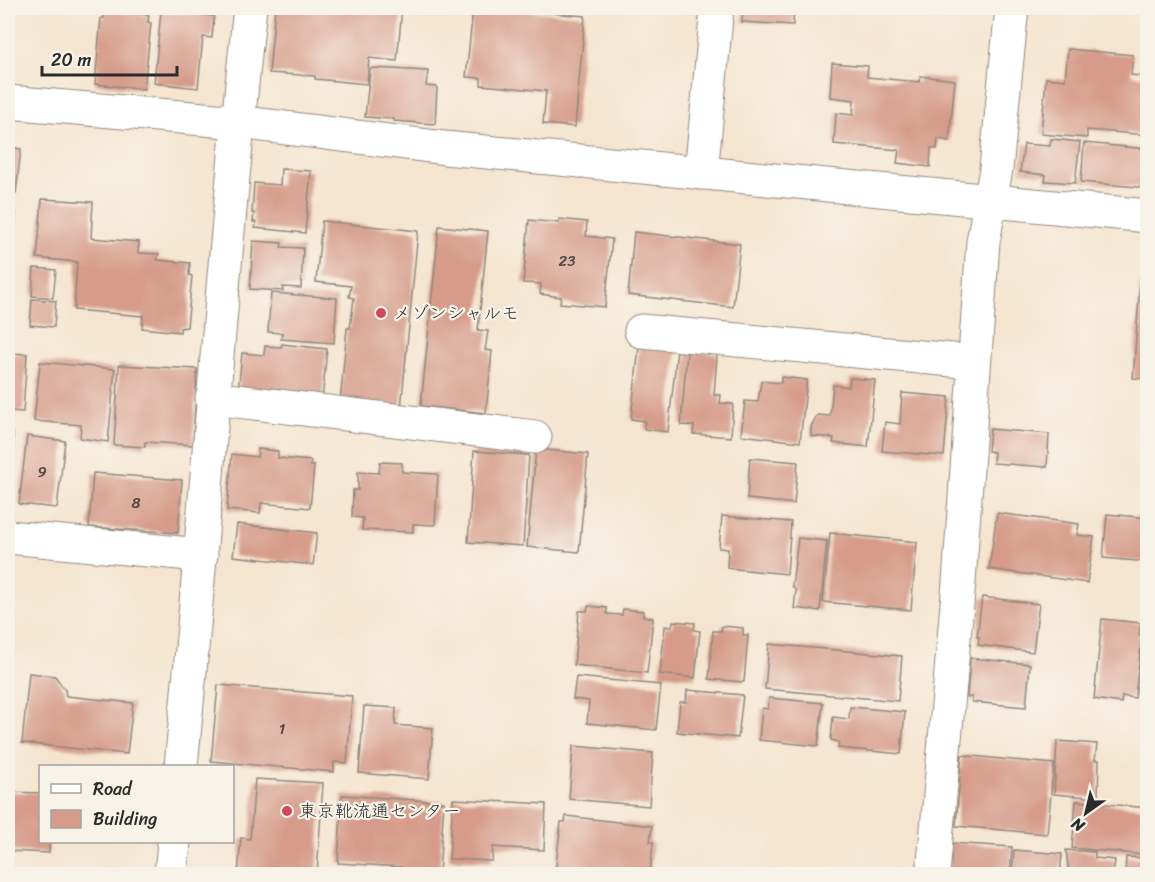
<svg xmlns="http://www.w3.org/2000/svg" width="1155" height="882" viewBox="0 0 1155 882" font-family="Sriracha,'Klee One',sans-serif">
	<rect width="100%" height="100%" fill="#f7f3e8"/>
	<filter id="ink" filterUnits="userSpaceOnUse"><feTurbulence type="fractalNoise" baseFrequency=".0167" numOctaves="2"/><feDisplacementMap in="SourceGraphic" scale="12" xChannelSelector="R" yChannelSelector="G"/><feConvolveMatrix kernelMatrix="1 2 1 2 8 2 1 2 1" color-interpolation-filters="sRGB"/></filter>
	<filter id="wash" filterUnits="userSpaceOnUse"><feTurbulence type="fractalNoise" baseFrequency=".008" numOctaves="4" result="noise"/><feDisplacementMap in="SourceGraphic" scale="24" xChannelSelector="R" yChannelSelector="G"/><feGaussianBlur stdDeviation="1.35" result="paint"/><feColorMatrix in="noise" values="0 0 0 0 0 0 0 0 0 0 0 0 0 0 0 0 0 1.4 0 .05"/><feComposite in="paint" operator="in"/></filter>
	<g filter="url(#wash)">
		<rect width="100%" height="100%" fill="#f5e5d0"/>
		<g id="blocks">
			<!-- building -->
			<g fill="#d69b8a">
				<path d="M275,8H402L397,61L369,58L367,84L315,79V76L269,73Z"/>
				<path d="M473,8H493L585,16L575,127L543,124L546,91L481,85V78L466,77Z"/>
				<path d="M743,8H794L793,25L742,22Z"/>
				<path d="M105,11L149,15L148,22L151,23L144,89L95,84L101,18H104Z"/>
				<path d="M161,11L214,16L212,38L203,37L198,88L154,83Z"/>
				<path d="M1068,49L1133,55L1131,75L1148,77V135L1087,130V138L1041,134L1046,78L1065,80Z"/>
				<path d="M832,63L868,66L867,77L919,82L920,76L955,80L949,141L938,139L937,149L931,148L930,167L897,163L899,150L834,144L836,113L853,115L854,100L830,97Z"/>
				<path d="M373,68L428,71L426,86L437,87L435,124L394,121V119L365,117L370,69Z"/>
				<path d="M1051,139L1080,142L1075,183L1045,181L1046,175L1020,172L1024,144L1050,146Z"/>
				<path d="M1084,143L1148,149V188L1081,182Z"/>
				<path d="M8,147L21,149L16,193L8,192Z"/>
				<path d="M281,169L311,171L305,233L255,228L256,222H253L254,213H252L254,183L280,185Z"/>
				<path d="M42,199L93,202L91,238L139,242L138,253L159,254L157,260L190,263L189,275L192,276L187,327L180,328V332L142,328L143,316L74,310L77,262L37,258Z"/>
				<path d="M8,212L16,213L11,259H8Z"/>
				<path d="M559,219L587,222L586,236L612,239L605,307L560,303L561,297L540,294L541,284L523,283L529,220L559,223Z"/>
				<path d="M322,221L418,231L401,409L340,403L347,328H350L354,298L349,297L351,286L316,282Z"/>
				<path d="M439,226L488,231L478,330L488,331L485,350L492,351L486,413L421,406Z"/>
				<path d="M634,232L740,244L733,307L628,295Z"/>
				<path d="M253,241L282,243L281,247L303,248L301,288L283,287V291L250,289Z"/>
				<path d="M34,268L56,270L53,298L32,296Z"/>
				<path d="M1140,283L1148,284V379L1133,378Z"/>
				<path d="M271,293L337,298L334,343L281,339L282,333L268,332Z"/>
				<path d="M32,299L56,301L54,327L30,325Z"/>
				<path d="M282,344L327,349L322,401L238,392L242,353L264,355L265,346L281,347Z"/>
				<path d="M639,346L677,350L668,432L644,429L645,421L631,419Z"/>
				<path d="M687,351L717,354L714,395H721L720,403L733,404L731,437L693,434L694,426L681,425Z"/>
				<path d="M8,353L27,354L23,412L8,411Z"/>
				<path d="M40,362L115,369L108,442L80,438L81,425L34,421Z"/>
				<path d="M119,365L197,369L193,445L145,442V447L114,445Z"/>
				<path d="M781,377L807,380L800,442L741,435L745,401L758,402L761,381L781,383Z"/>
				<path d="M850,378L875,380L868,447L833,443L834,438L811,436V427L817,415L830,416L833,385L849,387Z"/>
				<path d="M902,393L949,397L944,456L882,451L885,422L900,424Z"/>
				<path d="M990,429L1049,434L1047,467L993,463L994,452L988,451Z"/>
				<path d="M8,432H13L14,454L8,453Z"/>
				<path d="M27,436L65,441L57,508L19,504Z"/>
				<path d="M258,449L278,451V458L311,461L310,466H314L310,508L261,503L260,513L227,510L232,454L257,457Z"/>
				<path d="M536,449L588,454L579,552L527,547Z"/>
				<path d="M474,451L529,455L523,546L468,542Z"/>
				<path d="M750,458L798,462L794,504L747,499Z"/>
				<path d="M380,462L402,463V472L438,474L435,525L413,524V532L362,530L363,518L352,517L353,490H358V472L379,473Z"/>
				<path d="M93,473L182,480L178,533L89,527Z"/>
				<path d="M997,513L1079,524L1077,535L1094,537L1087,583L989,569Z"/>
				<path d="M1107,514L1148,518V562L1103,558Z"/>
				<path d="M722,516L791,522L787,574L727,568L728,549L719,548Z"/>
				<path d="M237,524L317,533L313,565L233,556Z"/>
				<path d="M830,533L917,542L911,610L823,602Z"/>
				<path d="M798,538L827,541L820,611L794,608L796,591L792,586Z"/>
				<path d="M982,597L1039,604L1033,652L978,645L979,637H977Z"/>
				<path d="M588,606L607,608V614L622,615L623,609L643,611V616L653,618L647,673L574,665L579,611H587Z"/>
				<path d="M1102,619L1141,623L1139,635L1142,636L1135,698L1122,696L1121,703L1094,699Z"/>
				<path d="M1145,619H1148V674L1140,673Z"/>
				<path d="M673,621L695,623L694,630L700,631L695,678L660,674L665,626L672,627Z"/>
				<path d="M722,626L743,628V635H748L744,682L709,679L713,631H721Z"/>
				<path d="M769,644L902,656L898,701L765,689Z"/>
				<path d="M970,658L1030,664L1026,707L972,702V697H967Z"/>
				<path d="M29,673L55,676L65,690L66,696L133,703L127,754L22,743Z"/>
				<path d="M576,677L661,685L656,730L587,723L589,701L573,699Z"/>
				<path d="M218,685L352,696L347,763L334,762V772L211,761Z"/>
				<path d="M687,690L743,695L738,738L677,732L680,702H686Z"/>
				<path d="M769,698L823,703L818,746L759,740L762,708L768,709Z"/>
				<path d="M364,706L396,708L395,725L433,728L429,779L359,773Z"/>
				<path d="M850,707L905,712L901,754L838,748L839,742L831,740L833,717L849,719Z"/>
				<path d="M1057,741L1097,744L1095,760H1099L1098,798L1054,794Z"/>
				<path d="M573,746L653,753L649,806L569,799Z"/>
				<path d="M962,755L1054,764L1047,834L956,826Z"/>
				<path d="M255,779L323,783L317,874H238L241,838L250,839Z"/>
				<path d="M8,792L40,793V842H49V853L8,851Z"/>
				<path d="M342,795L444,802L439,874H400L401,867L338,863Z"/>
				<path d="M453,799L546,804L544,850L493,847L492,861L449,859Z"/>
				<path d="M1076,801L1148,808L1147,855L1072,848Z"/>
				<path d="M566,816L652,826L650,842H653L650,874H555L561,822H565Z"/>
				<path d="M950,843L1012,847L1010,874H948Z"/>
				<path d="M1014,850L1062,854L1060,874H1012Z"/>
				<path d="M1066,850L1095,852V858L1115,860L1113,874H1069Z"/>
				<path d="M1126,857L1148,858V874H1125Z"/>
			</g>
		</g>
	</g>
	<g filter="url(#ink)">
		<use href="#blocks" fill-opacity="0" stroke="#90887e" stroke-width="1.5"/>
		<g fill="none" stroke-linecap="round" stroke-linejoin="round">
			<!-- minor casing -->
			<g stroke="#90887e" stroke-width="35">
				<g id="minor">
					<path d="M8,102L238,122L445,148L1148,216"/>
					<path d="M701,173L717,8"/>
					<path d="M641,331L974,362"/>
					<path d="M212,398L535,437"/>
					<path d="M8,537L201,555"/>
					<path d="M181,766C206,514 222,260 250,8"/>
					<path d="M171,874L174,842"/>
					<path d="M933,874L959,582L983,242L996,169L1012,8"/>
				</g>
			</g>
			<!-- minor -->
			<use href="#minor" stroke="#fff" stroke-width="33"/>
		</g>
	</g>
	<!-- markers -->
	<g fill="#d1495b" stroke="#f7f3e8" stroke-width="2">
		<circle cx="381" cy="313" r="6"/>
		<circle cx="287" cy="811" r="6"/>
	</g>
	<g text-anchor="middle" stroke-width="4.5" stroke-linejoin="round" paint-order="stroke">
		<!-- number labels -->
		<g font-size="15" fill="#564743">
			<text x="567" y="266">23</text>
			<text x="42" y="477">9</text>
			<text x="136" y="508">8</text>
			<text x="282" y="734">1</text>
		</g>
		<!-- poi labels -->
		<g font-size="18" fill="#2b2b2b" stroke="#f7f3e8" text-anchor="start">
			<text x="393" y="319">メゾンシャルモ</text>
			<text x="299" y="817">東京靴流通センター</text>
		</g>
	</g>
	<!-- margin -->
	<rect width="1155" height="882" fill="none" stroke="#f7f3e8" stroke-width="30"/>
	<!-- legend -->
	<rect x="39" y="765" width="195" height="78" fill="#f7f3e8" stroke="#a5a39c" stroke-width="1.5"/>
	<rect x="51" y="784" width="30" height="9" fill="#ffffff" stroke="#a5a39c" stroke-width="1.5"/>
	<text x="93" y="795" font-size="18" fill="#2b2b2b">Road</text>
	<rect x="51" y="810" width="30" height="18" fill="#d69b8a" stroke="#a5a39c" stroke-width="1.5"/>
	<text x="93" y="825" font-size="18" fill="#2b2b2b">Building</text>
	<!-- north arrow -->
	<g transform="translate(1086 813) rotate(214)" stroke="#f7f3e8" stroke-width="4.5" paint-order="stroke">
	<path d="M0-4.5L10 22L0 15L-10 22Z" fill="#2b2b2b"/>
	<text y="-9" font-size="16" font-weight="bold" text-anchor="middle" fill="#2b2b2b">N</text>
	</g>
	<!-- scale -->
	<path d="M42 66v9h135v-9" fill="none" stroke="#2b2b2b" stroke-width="3"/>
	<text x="51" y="66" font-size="18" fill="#2b2b2b" stroke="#f7f3e8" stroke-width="4.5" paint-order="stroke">20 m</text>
</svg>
